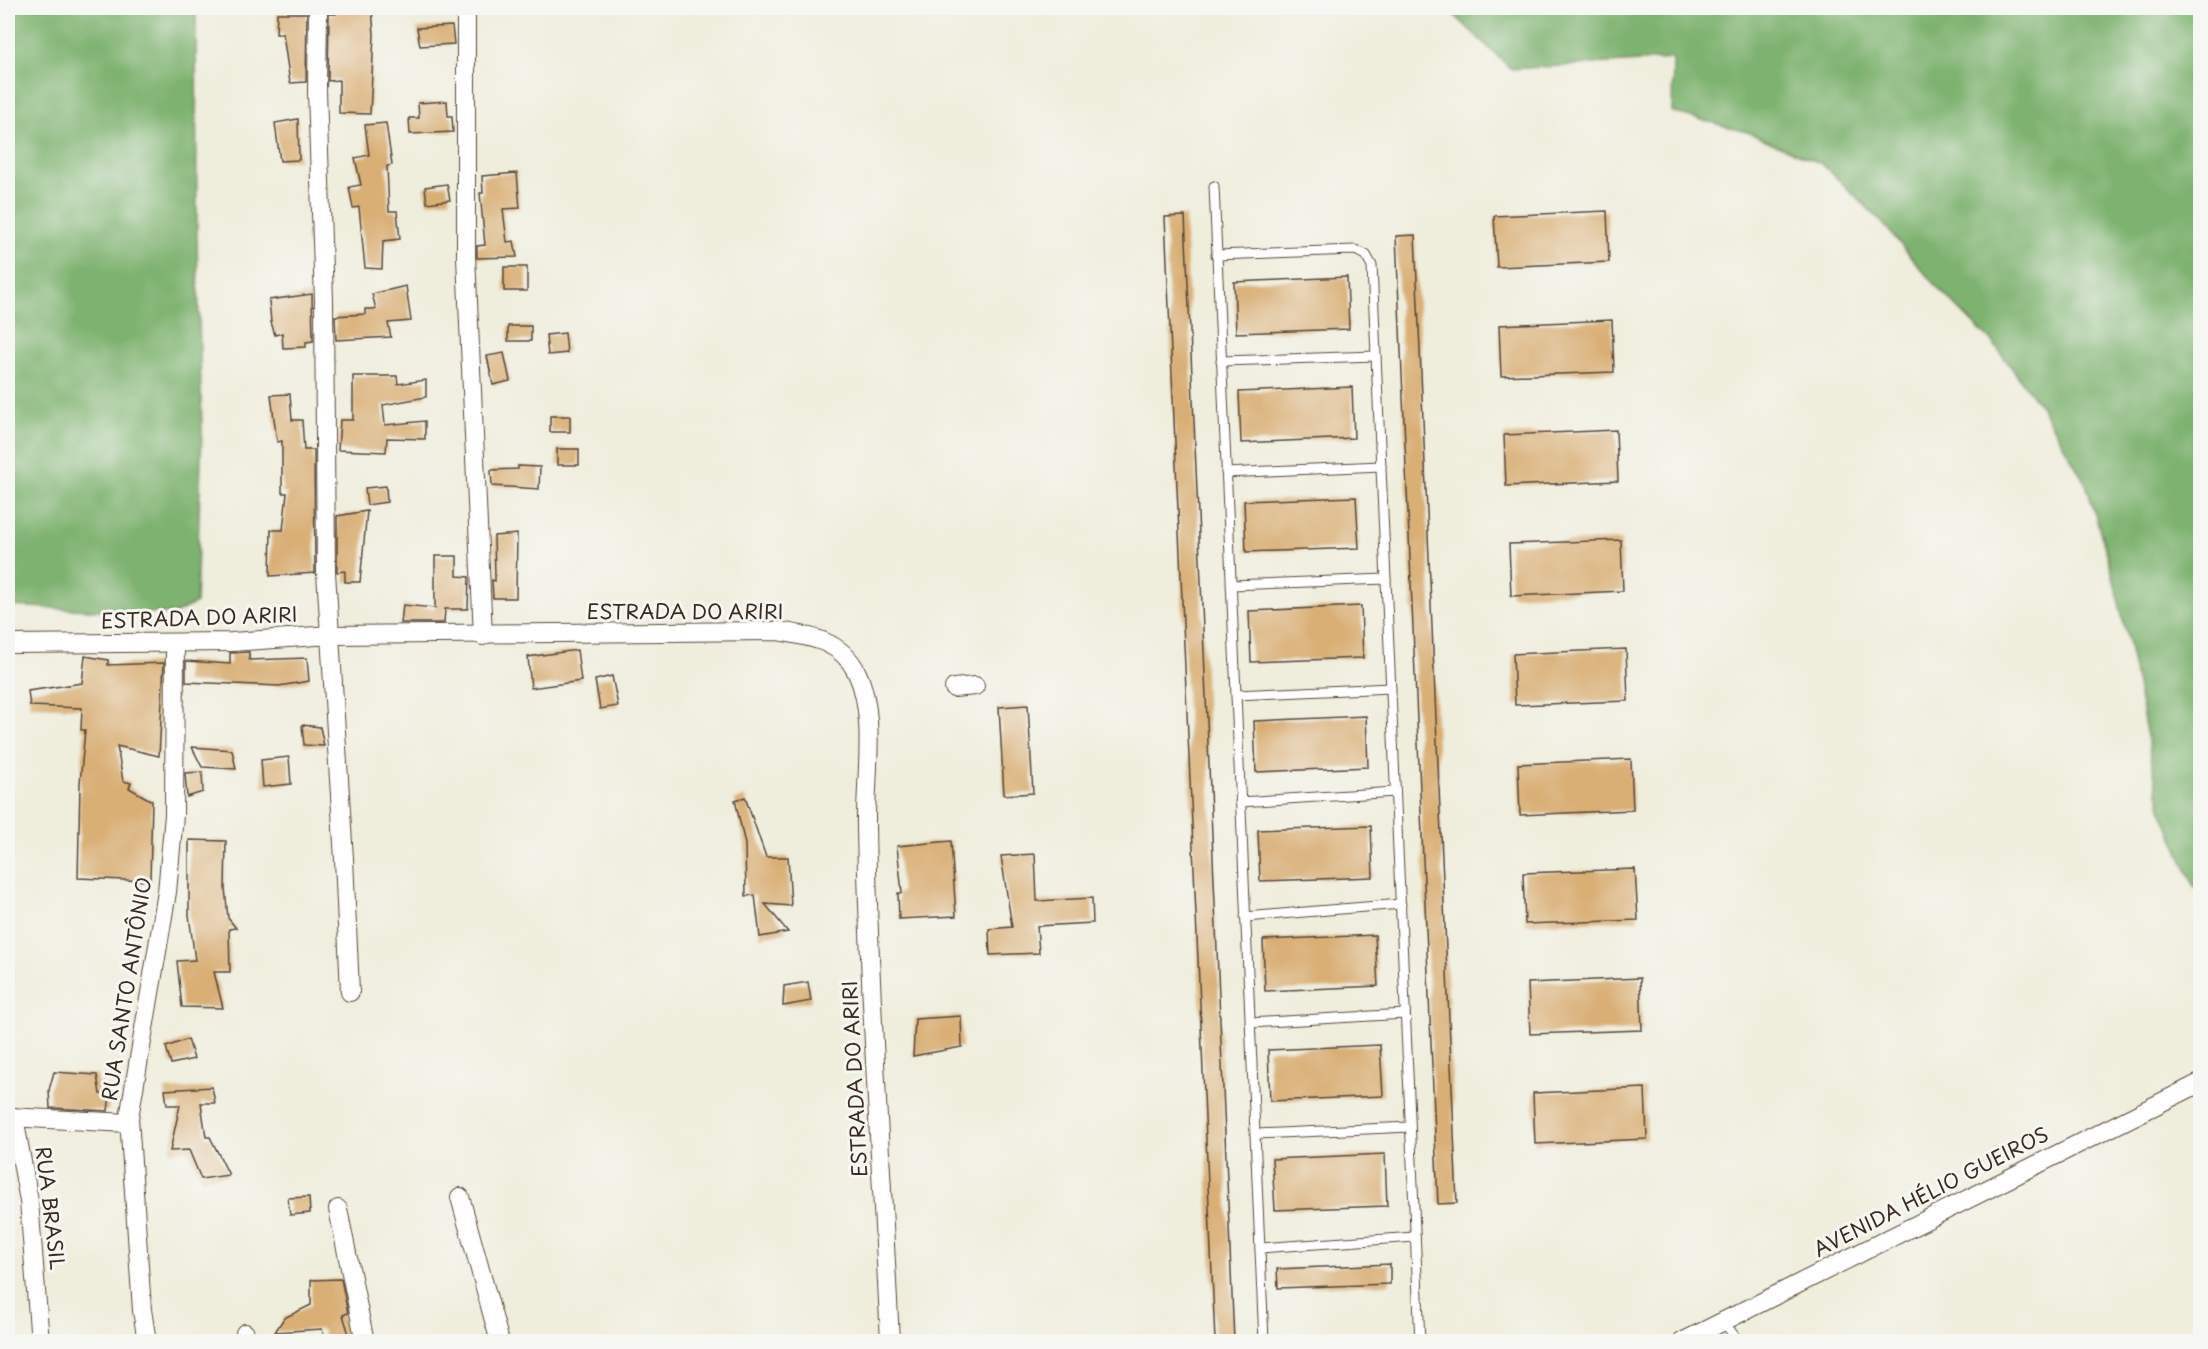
<svg xmlns="http://www.w3.org/2000/svg" width="2208" height="1349" viewBox="0 0 2208 1349" font-family="'Playpen Sans',sans-serif">
	<rect width="100%" height="100%" fill="#f6f6f2"/>
	<filter id="ink" filterUnits="userSpaceOnUse"><feTurbulence type="fractalNoise" baseFrequency=".0167" numOctaves="2"/><feDisplacementMap in="SourceGraphic" scale="12" xChannelSelector="R" yChannelSelector="G"/><feConvolveMatrix kernelMatrix="1 2 1 2 8 2 1 2 1" color-interpolation-filters="sRGB"/></filter>
	<filter id="wash" filterUnits="userSpaceOnUse"><feTurbulence type="fractalNoise" baseFrequency=".008" numOctaves="4" result="noise"/><feDisplacementMap in="SourceGraphic" scale="24" xChannelSelector="R" yChannelSelector="G"/><feGaussianBlur stdDeviation="1.35" result="paint"/><feColorMatrix in="noise" values="0 0 0 0 0 0 0 0 0 0 0 0 0 0 0 0 0 1.4 0 .05"/><feComposite in="paint" operator="in"/></filter>
	<g filter="url(#wash)">
		<rect width="100%" height="100%" fill="#efeddb"/>
		<!-- forest -->
		<g fill="#7eb26f" stroke="#5c6e46" stroke-width="1.5">
			<path d="M8,8H196L197,239L202,431L196,603L174,614L8,606Z"/>
			<path d="M1447,8H2200V891L2194,887L2161,808L2130,650L2111,568L2086,484L2043,410L1994,344L1933,283L1880,220L1822,164L1747,132L1672,112L1673,59L1511,69Z"/>
		</g>
		<g id="blocks">
			<!-- building -->
			<g fill="#d9af76">
				<path d="M336,8H372L374,35L370,114L339,113V80L328,81L329,14H336Z"/>
				<path d="M277,13H307L306,82L290,83L283,34H276Z"/>
				<path d="M452,26L454,44L420,46L417,28Z"/>
				<path d="M447,101L448,116H452L453,132L410,134L409,118H419L418,103Z"/>
				<path d="M298,119L299,160L280,161L275,123Z"/>
				<path d="M386,123L392,165L387,166L389,211H397L400,239L383,241L382,269L365,268L359,207L353,208L349,187L361,185L355,158L369,155L365,125Z"/>
				<path d="M517,173L520,208L503,209L507,242L514,241L517,257L477,258V246L485,245L480,193H483L482,176Z"/>
				<path d="M447,184L450,200L427,203L425,187Z"/>
				<path d="M1607,211L1609,262L1497,267L1494,216Z"/>
				<path d="M1185,216L1206,697L1234,1341H1215L1186,690L1165,217Z"/>
				<path d="M1415,235L1457,1203L1438,1204L1396,236Z"/>
				<rect x="504" y="267" width="23" height="24"/>
				<path d="M1347,277L1349,329L1236,333L1234,282Z"/>
				<path d="M406,286L411,321L388,323L391,337L336,340L335,316L365,314V309H376L372,294Z"/>
				<path d="M312,294L313,341L306,342V347L283,348L282,333L275,335L271,322L269,300Z"/>
				<path d="M1612,320L1614,372L1501,376L1499,325Z"/>
				<rect x="508" y="326" width="23" height="15"/>
				<path d="M565,333L567,353L548,355L546,335Z"/>
				<path d="M504,353L510,381L493,385L487,356Z"/>
				<path d="M353,376H397L398,384L426,380V397L383,405L385,425L425,421V439L387,438L386,452L338,450L340,420H353Z"/>
				<path d="M1352,387L1354,438L1241,443L1239,392Z"/>
				<path d="M290,394L292,420H302L304,450H314L315,573L270,576L271,530H283L287,493H282V441L277,442L271,395Z"/>
				<rect x="550" y="416" width="20" height="16"/>
				<path d="M1616,430L1618,481L1506,486L1504,435Z"/>
				<rect x="557" y="449" width="22" height="16"/>
				<path d="M518,466L540,467L539,489L492,486L491,470L518,469Z"/>
				<path d="M386,486L387,502L367,505L365,488Z"/>
				<path d="M1356,497L1359,548L1246,552L1244,501Z"/>
				<path d="M367,511L360,582H345V571L337,572V516Z"/>
				<path d="M517,534L516,598H493L492,580L495,581V577L494,536Z"/>
				<path d="M1621,540L1623,591L1511,596L1509,544Z"/>
				<path d="M435,556H457V576L469,577L468,609H445L444,623H401L403,605L435,608Z"/>
				<path d="M1361,606L1363,658L1251,662L1249,611Z"/>
				<path d="M1626,649L1628,701L1515,705L1513,654Z"/>
				<path d="M577,650L581,681L531,688L528,657Z"/>
				<path d="M249,652V660L307,658L309,681L279,686L186,682V661L230,664V653Z"/>
				<path d="M85,656L108,660V665L164,663L159,756L117,746L123,781L131,783L129,788L152,801L150,881L78,878L80,783L85,730H81L82,708L30,706L28,691L82,683Z"/>
				<path d="M612,676L618,706L600,709L595,680Z"/>
				<path d="M1028,705L1033,793L1004,795L999,707Z"/>
				<path d="M1366,716L1368,767L1256,772L1254,721Z"/>
				<path d="M302,725L320,727L324,746L304,745Z"/>
				<path d="M192,747L232,750L236,769L202,767Z"/>
				<path d="M289,757L291,784L263,787L261,760Z"/>
				<path d="M1631,759L1633,810L1520,815L1518,764Z"/>
				<path d="M202,772L203,792L187,797L185,773Z"/>
				<path d="M745,797L766,857H788L791,906L765,904L788,932L760,937L755,895L746,896L745,844L735,800Z"/>
				<path d="M1371,826L1373,877L1260,881L1258,830Z"/>
				<path d="M189,840L226,841L225,888L228,918L236,928L229,929L230,972H214L223,1008L182,1007L177,961L195,960L189,915Z"/>
				<path d="M951,841L956,916L899,919L898,893H902L897,846Z"/>
				<path d="M1035,854L1037,901L1092,898L1093,923L1037,926L1039,953L990,955L989,929L1012,927L1001,856Z"/>
				<path d="M1635,869L1638,920L1525,924L1523,873Z"/>
				<path d="M1375,935L1378,986L1265,991L1263,940Z"/>
				<path d="M1640,978L1642,1030L1530,1034L1528,983Z"/>
				<path d="M808,982L811,1001L783,1006L784,986Z"/>
				<path d="M961,1016L962,1047L913,1056L915,1019Z"/>
				<path d="M188,1039L194,1059L171,1064L166,1047Z"/>
				<path d="M1380,1045L1383,1096L1270,1101L1268,1050Z"/>
				<path d="M54,1072L97,1075L100,1094H110L108,1111L50,1108L49,1090Z"/>
				<path d="M212,1087L215,1103H201L206,1137H210L229,1175L201,1179L189,1150L170,1151L180,1105H167L165,1090Z"/>
				<path d="M1645,1088L1647,1139L1535,1144L1533,1093Z"/>
				<path d="M1385,1154L1387,1206L1275,1210L1272,1159Z"/>
				<path d="M309,1197L310,1213L290,1215L288,1198Z"/>
				<path d="M1390,1264V1284L1278,1288L1277,1269Z"/>
				<path d="M341,1279L348,1313L343,1315L351,1341H326L322,1329L275,1332L284,1318L311,1305V1280Z"/>
			</g>
		</g>
	</g>
	<g filter="url(#ink)">
		<use href="#blocks" fill-opacity="0" stroke="#56473a" stroke-width="1.5"/>
		<g fill="none" stroke-linecap="round" stroke-linejoin="round">
			<!-- lane casing -->
			<g stroke="#56473a" stroke-width="11">
				<g id="lane">
					<path d="M1214,186L1264,1342"/>
					<path d="M1216,255L1355,250L1366,255L1372,266L1420,1342"/>
					<path d="M1221,361L1376,356"/>
					<path d="M1226,473L1381,466"/>
					<path d="M1231,585L1386,579"/>
					<path d="M1236,695L1391,688"/>
					<path d="M1240,802L1395,792"/>
					<path d="M1245,917L1401,904"/>
					<path d="M1250,1023L1405,1014"/>
					<path d="M1255,1134L1410,1127"/>
					<path d="M1260,1248L1415,1237"/>
					<path d="M1723,1321L1739,1342"/>
				</g>
			</g>
			<!-- street casing -->
			<g stroke="#56473a" stroke-width="20">
				<g id="street">
					<path d="M318,8L317,91L324,301L326,572L344,859L350,992"/>
					<path d="M466,8V257L483,636"/>
					<path d="M8,644L232,642L330,635L778,631C811,636 842,641 857,673C877,715 865,780 866,826C869,998 882,1170 890,1342"/>
					<path d="M954,688L975,686"/>
					<path d="M8,1117L129,1123"/>
					<path d="M14,1117L29,1201L40,1342"/>
					<path d="M460,1197L500,1342"/>
					<path d="M338,1209L365,1342"/>
					<path d="M245,1333L248,1342"/>
					<path d="M147,1342L142,1310L129,1118L167,892L174,815L175,643"/>
					<path d="M1682,1342L2200,1083"/>
				</g>
			</g>
			<!-- lane -->
			<use href="#lane" stroke="#fff" stroke-width="9"/>
			<!-- street -->
			<use href="#street" stroke="#fff" stroke-width="18"/>
		</g>
	</g>
	<g text-anchor="middle" stroke-width="6" stroke-linejoin="round" paint-order="stroke">
		<!-- street labels -->
		<g font-size="20" fill="#3b2a1e" stroke="#f6f6f2">
			<text x="685" y="619">ESTRADA DO ARIRI</text>
			<text transform="translate(199 618) rotate(-2)" y="7">ESTRADA DO ARIRI</text>
			<text transform="translate(127 989) rotate(-81)" y="7">RUA SANTO ANTÔNIO</text>
			<text transform="translate(855 1079) rotate(-93)" y="7">ESTRADA DO ARIRI</text>
			<text transform="translate(1931 1192) rotate(-27)" y="7">AVENIDA HÉLIO GUEIROS</text>
			<text transform="translate(50 1208) rotate(83)" y="7">RUA BRASIL</text>
		</g>
	</g>
	<!-- margin -->
	<rect width="2208" height="1349" fill="none" stroke="#f6f6f2" stroke-width="30"/>
</svg>
